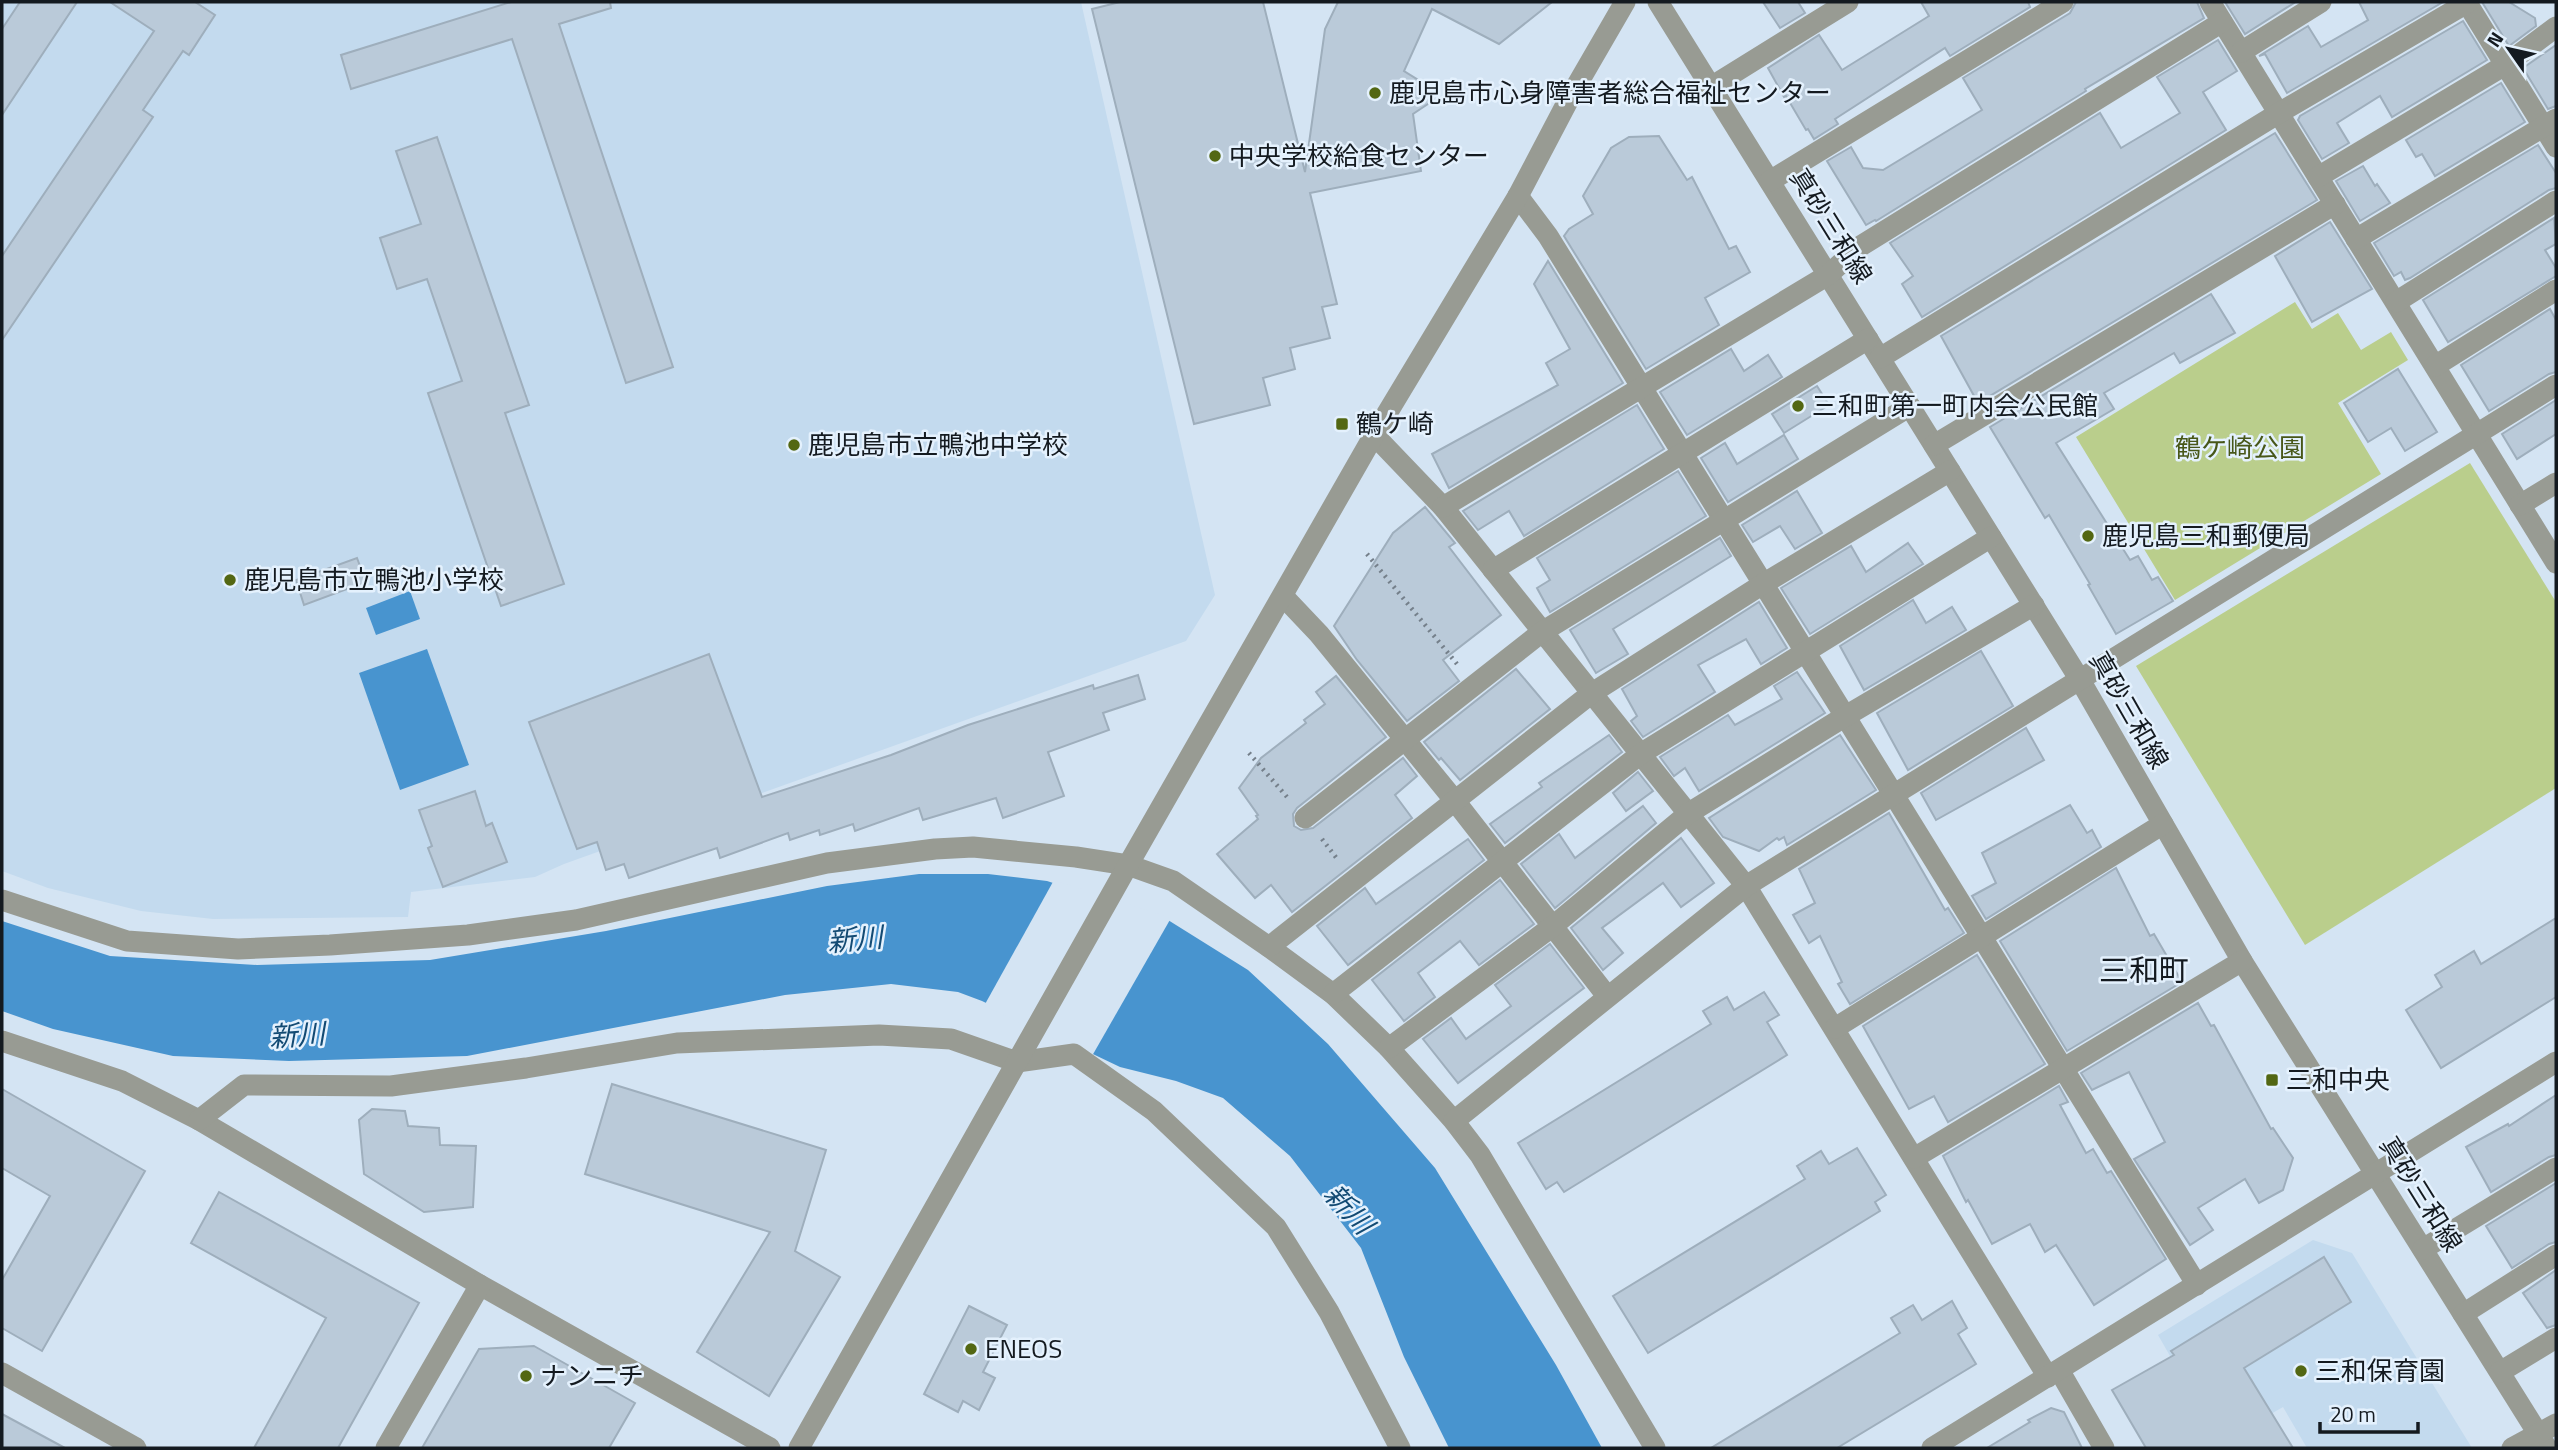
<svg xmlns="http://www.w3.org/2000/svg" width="2558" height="1450" viewBox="0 0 2558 1450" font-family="'Titillium Web','Noto Sans JP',sans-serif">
	<rect width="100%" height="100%" fill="#d4e4f3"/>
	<!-- built -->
	<g fill="#c3daee">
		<path d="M2,2H1081L1215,595L1186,641L564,864L535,877L411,892L408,917L213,919L141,911L48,888L2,871Z"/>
		<path d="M2313,1240L2352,1253L2472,1448H2307L2283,1407L2220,1443L2158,1335Z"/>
	</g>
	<!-- green -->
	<g fill="#bace8c">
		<path d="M2295,302L2312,329L2338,313L2361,350L2391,332L2408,360L2338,403L2381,474L2175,600L2076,437Z"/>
		<path d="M2470,463L2556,602V788L2305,945L2136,666Z"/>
	</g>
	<!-- water -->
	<g fill="#4894cf">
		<path d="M410,591L420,619L376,635L366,608Z"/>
		<path d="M427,649L469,765L400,790L359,673Z"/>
		<path d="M919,874H988L1047,881L1168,920L1248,970L1328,1044L1435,1168L1556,1365L1602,1448H1449L1404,1357L1361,1248L1290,1156L1223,1098L1176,1081L1120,1067L982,1001L958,992L891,984L785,995L467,1056L289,1061L173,1056L53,1029L2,1011V921L110,956L257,965L430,960L606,931L827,886Z"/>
	</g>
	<!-- pier -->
	<path fill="#d4e4f3" d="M1054,880L1171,918L1092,1056L984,1006Z"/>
	<!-- building -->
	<g fill="#bacad9" stroke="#9eaebc" stroke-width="2">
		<path d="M20,2H77L2,115V29Z"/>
		<path d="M110,2H195L215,15L189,55L183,51L143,110L153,117L2,340V256L154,31Z"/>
		<path d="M511,2H610L611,8L559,24L673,367L626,383L512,39L351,89L341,55Z"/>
		<path d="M1120,2H1263L1305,172L1325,29L1338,2H1552L1499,44L1432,9L1404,71L1428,86L1434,100L1413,114L1421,171L1310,193L1337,304L1322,307L1330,338L1290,348L1295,369L1263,378L1270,405L1194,424L1092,9Z"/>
		<path d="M1763,2H1798L1805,13L1780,28Z"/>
		<path d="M1921,2H2028L2030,7L1950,56L1945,48L1835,119L1838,124L1814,139L1808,129L1806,130L1786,96L1784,97L1768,68L1819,35L1842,70L1929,16Z"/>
		<path d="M2076,2H2197L2204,18L2085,89L2086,91L1876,221L1875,220L1866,225L1827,161L1851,147L1863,168L1883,170L1982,110L1963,78L2070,13Z"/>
		<path d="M2225,2H2293L2294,3L2245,34Z"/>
		<path d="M2359,2H2443L2287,93L2265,54L2259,56L2308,26L2321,47L2368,20Z"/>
		<path d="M2482,2H2509L2535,18L2536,26L2509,46Z"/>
		<path d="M2463,21L2487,60L2392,117L2380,96L2337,123L2349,143L2322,159L2298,120L2300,116Z"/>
		<path d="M2218,40L2237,71L2203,92L2226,130L1922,317L1902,284L1913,276L1890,243L2100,113L2121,148L2180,113L2157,77Z"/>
		<path d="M2556,45V106L2548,109L2523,68Z"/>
		<path d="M2501,83L2525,122L2435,176L2422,154L2416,157L2406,140Z"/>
		<path d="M2275,133L2317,200L1978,403L1941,336Z"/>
		<path d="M1659,136L1687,180L1692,177L1729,249L1736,246L1750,272L1705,298L1719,325L1646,369L1564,236L1569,229L1593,214L1583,196L1611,148L1629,137Z"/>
		<path d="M437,137L529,405L505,413L564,584L501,606L428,393L462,381L427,279L397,289L380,238L421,224L396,151Z"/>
		<path d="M2538,145L2556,173V188L2549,190L2410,278L2405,280L2401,272L2394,276L2374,243Z"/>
		<path d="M2363,166L2375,186L2377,184L2390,203L2360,221L2336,181Z"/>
		<path d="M2554,218L2556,244L2545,250L2556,268V276L2448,342L2423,300Z"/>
		<path d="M2330,222L2372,289L2312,322L2275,256Z"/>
		<path d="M1548,261L1623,383L1449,488L1432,454L1558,385L1546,363L1570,349L1534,284Z"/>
		<path d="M2211,294L2235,333L2180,363L2174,353L2104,393L2114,409L2056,443L2130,560L2138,556L2152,580L2158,577L2173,601L2116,634L2088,585L2090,584L2049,515L2045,518L1990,427Z"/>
		<path d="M2550,309L2556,320V372L2549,374L2489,411L2461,365Z"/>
		<path d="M1731,349L1744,371L1768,355L1782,377L1687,435L1660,392Z"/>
		<path d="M2398,369L2437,432L2405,451L2391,428L2368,442L2344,403Z"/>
		<path d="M1817,386L1829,405L1784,433L1772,414Z"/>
		<path d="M2556,400V434L2517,459L2502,434Z"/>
		<path d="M1637,405L1664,449L1524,536L1509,511L1478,530L1463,511Z"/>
		<path d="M1784,435L1798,459L1728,502L1701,458L1725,443L1737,464Z"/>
		<path d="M1678,471L1706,516L1550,612L1537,588L1550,580L1537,558Z"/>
		<path d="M1797,491L1822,533L1795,549L1780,526L1753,542L1742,525Z"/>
		<path d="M1425,507L1455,543L1449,547L1501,615L1443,660L1459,681L1407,721L1357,660L1334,626L1393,533Z"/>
		<path d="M1720,538L1731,556L1613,629L1628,654L1596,673L1570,630Z"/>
		<path d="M1908,543L1923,564L1810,634L1781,588L1851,546L1866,572Z"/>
		<path d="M357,558L366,582L304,605L296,580Z"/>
		<path d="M1913,600L1926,623L1952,607L1966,630L1864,690L1840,646Z"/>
		<path d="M1759,602L1787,648L1761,664L1746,639L1698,665L1715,692L1643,737L1631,721L1637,716L1622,689Z"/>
		<path d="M1981,651L2013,706L1908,770L1877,713Z"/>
		<path d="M709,654L762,797L891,755L968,725L1093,685L1094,689L1138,675L1145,699L1103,713L1109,730L1048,752L1064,796L1003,818L996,798L923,820L919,808L855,831L853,824L820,835L819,830L790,840L788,833L720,858L717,848L629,878L624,864L606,870L597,842L577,849L529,722Z"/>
		<path d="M1516,669L1550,709L1460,780L1441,758L1439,760L1424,742Z"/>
		<path d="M1797,672L1825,713L1699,791L1685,768L1674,776L1660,757L1728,715L1735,725L1782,699L1774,686Z"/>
		<path d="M1336,676L1386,737L1297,808L1293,814L1294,826L1301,830L1313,828L1403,758L1417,776L1395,795L1412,818L1292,912L1271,885L1255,898L1217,854L1258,819L1256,816L1258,815L1239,788L1261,758L1306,723L1304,720L1325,704L1316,692Z"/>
		<path d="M2026,728L2044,760L1936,820L1921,793Z"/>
		<path d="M1609,735L1622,752L1505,843L1490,824L1542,787L1539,783Z"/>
		<path d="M1840,735L1876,790L1787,845L1784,837L1779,840L1777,838L1759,851L1723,837L1709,818Z"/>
		<path d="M1638,772L1653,791L1626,811L1613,793Z"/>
		<path d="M475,791L486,826L492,823L507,862L443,887L428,848L432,846L419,810Z"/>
		<path d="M2070,805L2087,833L2092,830L2101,847L1986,919L1972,896L1996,883L1982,853Z"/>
		<path d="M1643,806L1656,823L1555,908L1521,864L1559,834L1575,858Z"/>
		<path d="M1889,813L1945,910L1948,908L1964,933L1850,1004L1838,984L1842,982L1820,936L1809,943L1793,915L1815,903L1799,869Z"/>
		<path d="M1681,838L1714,883L1681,907L1663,883L1602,928L1623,953L1603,970L1571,928Z"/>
		<path d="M1468,839L1484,860L1348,965L1317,926L1365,888L1376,904Z"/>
		<path d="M2116,868L2150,936L2154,934L2182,982L2067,1051L2000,941Z"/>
		<path d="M1500,880L1534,924L1479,965L1460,941L1418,973L1435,997L1404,1021L1372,980Z"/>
		<path d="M2556,918V997L2441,1068L2406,1010L2442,987L2435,975L2474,951L2481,964Z"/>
		<path d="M1550,944L1584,988L1458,1083L1423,1039L1451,1018L1466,1039L1511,1006L1495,985Z"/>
		<path d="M1977,955L2045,1064L1948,1122L1934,1096L1909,1109L1863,1026Z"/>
		<path d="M1764,992L1779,1015L1767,1022L1787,1055L1564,1192L1557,1182L1546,1189L1518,1143L1711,1024L1703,1011L1727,997L1734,1010Z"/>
		<path d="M2198,1003L2211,1026L2214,1025L2271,1129L2273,1128L2293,1158L2283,1190L2259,1203L2245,1179L2198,1208L2213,1230L2190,1245L2134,1159L2165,1142L2129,1072L2092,1090L2081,1073Z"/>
		<path d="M612,1084L826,1150L795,1251L840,1277L769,1396L697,1352L770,1232L585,1174Z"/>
		<path d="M2059,1086L2068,1102L2060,1105L2086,1153L2093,1149L2107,1173L2111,1171L2166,1259L2094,1305L2056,1245L2045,1252L2030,1224L1992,1244L1968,1200L1966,1202L1943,1156Z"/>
		<path d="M2,1089L145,1171L42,1351L2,1328V1280L50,1196L2,1168Z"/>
		<path d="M2556,1095V1155L2549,1157L2491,1192L2466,1147L2508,1124L2509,1126Z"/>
		<path d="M372,1109L405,1111L408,1126L439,1128L440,1145L476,1146L473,1207L424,1212L364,1174L359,1120Z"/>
		<path d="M1857,1148L1886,1195L1875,1202L1880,1211L1648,1353L1613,1296L1805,1179L1797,1166L1821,1151L1829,1164Z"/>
		<path d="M2556,1183V1242L2549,1244L2512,1268L2486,1226Z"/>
		<path d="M219,1192L419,1303L338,1448H254L326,1318L191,1243Z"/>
		<path d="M2324,1257L2351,1302L2244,1368L2293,1448H2146L2112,1390L2174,1355L2171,1351Z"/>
		<path d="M2556,1270V1325L2547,1328L2523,1293Z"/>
		<path d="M1952,1301L1967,1328L1958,1334L1976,1364L1837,1448H1711L1900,1333L1891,1318L1913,1305L1922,1320Z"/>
		<path d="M969,1306L1007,1325L983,1372L995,1378L979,1410L963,1401L958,1412L924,1394Z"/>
		<path d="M534,1346L635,1403L609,1448H422L479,1349Z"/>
		<path d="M2051,1408L2064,1412L2082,1448H1987L2030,1422L2028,1420Z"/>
		<path d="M2,1414L65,1448H2Z"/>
	</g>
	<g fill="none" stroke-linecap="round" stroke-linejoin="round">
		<!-- path -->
		<g stroke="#75808b" stroke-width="4.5" stroke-dasharray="2 5" stroke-linecap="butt">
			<path d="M1367,554L1457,664"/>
			<path d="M1249,753L1287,797"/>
			<path d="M1322,839L1338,860"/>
		</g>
		<!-- minor -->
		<g stroke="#989b93" stroke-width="21">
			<path d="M1658,2L2080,680L2242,961L2547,1448"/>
			<path d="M2210,2L2556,563"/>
			<path d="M2468,2L2467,3L2556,147"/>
			<path d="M2241,52L2321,2"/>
			<path d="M1711,87L1848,2"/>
			<path d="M2318,177L2505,65L2556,27"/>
			<path d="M1770,181L2063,2"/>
			<path d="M1518,196L1548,236L2197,1285"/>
			<path d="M2356,239L2556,119"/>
			<path d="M2396,302L2556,201"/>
			<path d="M1880,358L2279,113L2467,3"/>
			<path d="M2435,366L2556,290"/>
			<path d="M1374,435L1443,507L1746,886L2048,1377"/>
			<path d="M1934,445L2335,204"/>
			<path d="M2520,505L2556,483"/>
			<path d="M1443,507L1828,275L1859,247L2222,22"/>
			<path d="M1493,570L1868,339"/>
			<path d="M1283,596L1319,634L1455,801L1607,996"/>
			<path d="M1305,818L1542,632L1910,406"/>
			<path d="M2,900L127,941L238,949L330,945L468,935L576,920L827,863L935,849L973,847L1076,857L1128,865L1173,881L1269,947L1333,994L1389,1048L1454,1121L1480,1155L1655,1448"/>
			<path d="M1269,947L1592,693L1763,584L1950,471"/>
			<path d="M1333,994L1642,753L1991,537"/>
			<path d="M1835,1028L2163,824"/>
			<path d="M2,1041L122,1081L199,1120L480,1285L770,1448"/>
			<path d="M1389,1048L1553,926L1689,813L1844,717L2034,605"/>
			<path d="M199,1120L244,1085L391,1086L526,1068L677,1043L879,1035L951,1039L1017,1062L1074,1054L1154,1111L1276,1227L1329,1312L1400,1448"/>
			<path d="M1454,1121L1746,886L2556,385"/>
			<path d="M1914,1158L2242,961"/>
			<path d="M2423,1249L2556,1168"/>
			<path d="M2463,1314L2556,1255"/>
			<path d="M2059,1370L2104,1448"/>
			<path d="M2500,1372L2556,1338"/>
			<path d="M2,1373L136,1448"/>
			<path d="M386,1448L480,1285"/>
			<path d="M799,1448L1128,865L1374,435L1518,196L1570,97L1625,2"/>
			<path d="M1932,1448L2556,1062"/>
			<path d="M2512,1448L2556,1424"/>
		</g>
	</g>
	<!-- markers -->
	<g fill="#536713" stroke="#e4f1fd" stroke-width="2.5">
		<circle cx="1375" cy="93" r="7"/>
		<circle cx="1215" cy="156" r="7"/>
		<circle cx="1798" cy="406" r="7"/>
		<rect x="1335" y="417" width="14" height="14" rx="3.5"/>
		<circle cx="794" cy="445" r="7"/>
		<circle cx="2088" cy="536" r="7"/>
		<circle cx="230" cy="580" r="7"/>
		<rect x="2265" y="1073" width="14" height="14" rx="3.5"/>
		<circle cx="971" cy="1349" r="7"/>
		<circle cx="2301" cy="1371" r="7"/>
		<circle cx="526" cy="1376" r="7"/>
	</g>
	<g text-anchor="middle" stroke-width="5" stroke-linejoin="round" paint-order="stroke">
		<!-- poi labels -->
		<g font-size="26" fill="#141a20" stroke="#e4f1fd" text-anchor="start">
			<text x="1389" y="102">鹿児島市心身障害者総合福祉センター</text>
			<text x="1229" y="165">中央学校給食センター</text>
			<text x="1812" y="415">三和町第一町内会公民館</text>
			<text x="1356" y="433">鶴ケ崎</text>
			<text x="808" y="454">鹿児島市立鴨池中学校</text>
			<text x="2102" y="545">鹿児島三和郵便局</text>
			<text x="244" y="589">鹿児島市立鴨池小学校</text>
			<text x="2286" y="1089">三和中央</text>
			<text x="985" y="1358">ENEOS</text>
			<text x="2315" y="1380">三和保育園</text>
			<text x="540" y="1385">ナンニチ</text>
		</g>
		<!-- street labels -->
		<g font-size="26" fill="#141a20" stroke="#e4f1fd">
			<text transform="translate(1831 226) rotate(58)" y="9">真砂三和線</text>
			<text transform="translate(2129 710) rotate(60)" y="9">真砂三和線</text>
			<text transform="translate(2421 1194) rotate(58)" y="9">真砂三和線</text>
		</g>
		<!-- park labels -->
		<g font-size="26" fill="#475718" stroke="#e4f1fd">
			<text x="2240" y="457">鶴ケ崎公園</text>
		</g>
		<!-- water labels -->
		<g font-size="28" font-style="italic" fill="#124a73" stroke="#e4f1fd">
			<text transform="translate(855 939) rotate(-5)" y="10">新川</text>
			<text transform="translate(297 1035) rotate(-4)" y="10">新川</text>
			<text transform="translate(1349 1209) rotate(47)" y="10">新川</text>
		</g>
		<!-- quarter labels -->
		<g font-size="30" fill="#141a20" stroke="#e4f1fd">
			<text x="2144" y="981">三和町</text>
		</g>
	</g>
	<!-- border -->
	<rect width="2558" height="1450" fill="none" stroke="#141a20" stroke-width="7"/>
	<!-- north arrow -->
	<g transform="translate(2509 49) rotate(304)" stroke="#e4f1fd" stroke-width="5" paint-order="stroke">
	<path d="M0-5L12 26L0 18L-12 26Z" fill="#141a20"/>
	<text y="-10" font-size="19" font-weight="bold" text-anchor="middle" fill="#141a20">N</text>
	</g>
	<!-- scale -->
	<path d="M2320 1422v10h98v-10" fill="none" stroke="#141a20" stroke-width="3.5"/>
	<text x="2330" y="1422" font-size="21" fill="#141a20" stroke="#e4f1fd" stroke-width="5" paint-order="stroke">20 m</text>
</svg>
